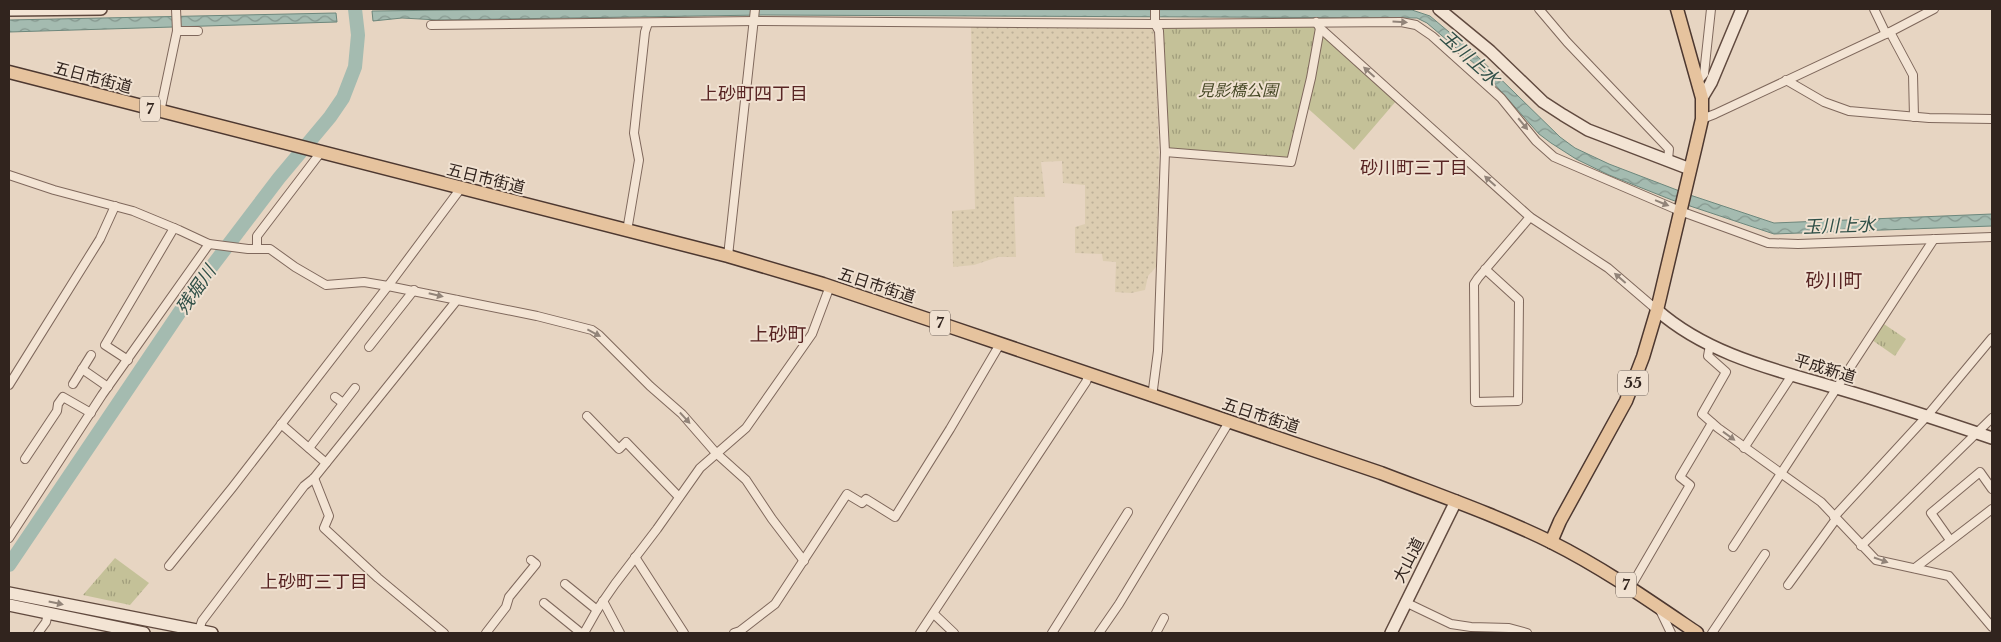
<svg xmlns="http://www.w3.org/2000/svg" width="2001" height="642" viewBox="0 0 2001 642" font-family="'Libre Baskerville','Noto Sans JP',serif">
	<defs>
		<pattern id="farmland-dots" width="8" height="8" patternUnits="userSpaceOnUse" patternTransform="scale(1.25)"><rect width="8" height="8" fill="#dccdb1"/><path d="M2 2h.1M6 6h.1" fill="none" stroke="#bdb098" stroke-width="1.8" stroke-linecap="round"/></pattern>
		<pattern id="grass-tufts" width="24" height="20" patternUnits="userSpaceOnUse" patternTransform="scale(1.25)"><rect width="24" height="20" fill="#c4c198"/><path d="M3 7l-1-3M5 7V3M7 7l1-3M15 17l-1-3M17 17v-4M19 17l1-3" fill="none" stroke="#a09d7b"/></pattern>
		<pattern id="water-waves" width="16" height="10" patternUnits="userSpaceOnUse" patternTransform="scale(1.25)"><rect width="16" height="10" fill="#a4bbb0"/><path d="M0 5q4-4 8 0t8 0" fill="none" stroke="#86988f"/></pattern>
	</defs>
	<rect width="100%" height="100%" fill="#e7d5c2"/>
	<!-- farmland -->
	<path fill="url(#farmland-dots)" d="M971,26L1148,27L1152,29L1155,34L1159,157L1156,267L1148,276L1145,290L1131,293L1115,292L1116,262L1103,261L1102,254L1075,253V227L1085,224V185L1063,183L1062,161L1041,162L1045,197H1014L1016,257H998L974,265L953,267L952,211L975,209Z"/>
	<!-- grass -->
	<g fill="url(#grass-tufts)">
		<path d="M1158,22L1315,24L1397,100L1354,150L1303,104L1288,160L1168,151Z"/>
		<path d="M1884,324L1906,339L1895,356L1872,340Z"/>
		<path d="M115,558L149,583L130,605L83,595Z"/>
	</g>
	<!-- water -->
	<g fill="url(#water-waves)" stroke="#6d877c">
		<path d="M538,9L1412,10L1430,16L1474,53L1560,137L1575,148L1609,164L1690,195L1774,223L1992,214V226L1774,234L1672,200L1609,175L1576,159L1551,143L1539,134L1483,71L1427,23L1417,18L763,15L438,20L402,18L373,21L372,11Z"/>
		<path d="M336,13L337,22L9,32V20Z"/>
	</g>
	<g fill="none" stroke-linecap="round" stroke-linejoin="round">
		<!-- river -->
		<path stroke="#a4bbb0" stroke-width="14" d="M9,565L200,282L279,178L330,117L343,98L355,67L358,35L355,9"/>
		<!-- street casing -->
		<g stroke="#7f685c" stroke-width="10">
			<g id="street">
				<path d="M1539,9L1567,42L1669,149L1668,160"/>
				<path d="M1874,9L1886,34"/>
				<path d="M1316,22L1320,28L1530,217L1608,268L1657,310"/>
				<path d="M431,25L755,21L1155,24L1401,22L1416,25L1432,36L1501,98L1536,141L1554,157L1680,211L1768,243L1798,244L1992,237"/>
				<path d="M177,31H198"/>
				<path d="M1890,32L1913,75L1914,117"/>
				<path d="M1786,80L1824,102L1849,111L1929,118L1992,119"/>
				<path d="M1698,81L1704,74L1711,9"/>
				<path d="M160,112L177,31L176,9"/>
				<path d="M1702,119L1715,114L1890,32L1934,9"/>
				<path d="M1165,152L1291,162L1311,78L1320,28"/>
				<path d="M9,175L54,190L133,211L179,230L209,244L248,249H270L295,267L326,285L364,282L388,286L537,316L592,330L599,335L650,386L682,414L716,453L746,480L772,519L804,561"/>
				<path d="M627,231L639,160L634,133L645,32L648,23"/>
				<path d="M257,248V236L321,152"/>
				<path d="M728,256L755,9"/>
				<path d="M1485,269L1519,300L1518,401L1475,402L1474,284L1478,278L1530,217"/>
				<path d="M1710,345L1708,356L1726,372L1702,414L1718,428L1821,502L1876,560L1949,576L1992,627"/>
				<path d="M369,347L414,290"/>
				<path d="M128,360L105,345L174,228"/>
				<path d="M82,369L108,387"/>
				<path d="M73,384L91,355"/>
				<path d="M9,385L100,239L115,206"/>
				<path d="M335,397L343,403"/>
				<path d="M1152,397L1158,351L1165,152L1159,31L1155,24V9"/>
				<path d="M587,416L619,449L626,442L679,497"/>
				<path d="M281,424L326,463"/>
				<path d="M309,448L355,388"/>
				<path d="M1744,448L1792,375"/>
				<path d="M25,459L57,411L58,404L63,397L91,413"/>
				<path d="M314,478L329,516L324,528L378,578L444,633"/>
				<path d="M1834,517L1927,416L1992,338"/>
				<path d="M9,538L102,395L209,244"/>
				<path d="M1950,540L1931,513L1980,472L1992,489"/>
				<path d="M1861,546L1992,418"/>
				<path d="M1733,547L1934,239"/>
				<path d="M635,557L684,633"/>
				<path d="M169,566L232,488L388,286L461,188"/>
				<path d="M1915,568L1992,509"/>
				<path d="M565,584L597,610"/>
				<path d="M1788,585L1836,519"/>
				<path d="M1630,588L1690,485L1680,477L1712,423"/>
				<path d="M603,601L620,633"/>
				<path d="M1405,602L1451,624L1471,627L1509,628L1527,633"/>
				<path d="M544,603L581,633"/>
				<path d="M1660,610L1671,633"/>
				<path d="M934,614L954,633"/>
				<path d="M199,630L202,621L304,486L314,478L457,300"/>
				<path d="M38,633L46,622L48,613"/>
				<path d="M486,633L506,607L509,597L536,564L531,560"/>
				<path d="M584,633L597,610L615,584L657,529L700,468L746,428L812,334L830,286"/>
				<path d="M734,633L740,631L775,604L847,494L862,503L866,499L895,517L950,429L1000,344"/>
				<path d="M920,633L1086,382L1089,374"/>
				<path d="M1052,633L1128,512"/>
				<path d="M1099,633L1119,604L1229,422"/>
				<path d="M1156,633L1164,618"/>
				<path d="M1712,633L1765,554"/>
			</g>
		</g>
		<!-- secondary casing -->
		<g stroke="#614a3f" stroke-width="14">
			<g id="secondary">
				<path d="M1439,9L1490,51L1543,102L1563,115L1588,130L1690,169"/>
				<path d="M9,10L101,9"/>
				<path d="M1702,98L1711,83L1742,9"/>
				<path d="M1657,310C1708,355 1776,370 1840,389C1891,404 1942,421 1992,438"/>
				<path d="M9,593L212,633"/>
				<path d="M9,605L144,633"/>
				<path d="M1391,633L1456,501"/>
			</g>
		</g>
		<!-- primary casing -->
		<g stroke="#4d3830" stroke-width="15">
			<g id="primary">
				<path d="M9,72L728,256L823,284L948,326L1381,473C1438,495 1496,515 1551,542C1603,568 1650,601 1697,633"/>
				<path d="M1551,542L1560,521L1626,401L1643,357L1657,310L1696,145L1702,119V98L1677,9"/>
			</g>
		</g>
		<!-- street -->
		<use href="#street" stroke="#f3e4d4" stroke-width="8"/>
		<!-- secondary -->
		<use href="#secondary" stroke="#f3e4d4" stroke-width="11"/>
		<!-- primary -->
		<use href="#primary" stroke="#e6c39e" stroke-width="12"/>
	</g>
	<!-- one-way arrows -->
	<defs><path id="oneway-solid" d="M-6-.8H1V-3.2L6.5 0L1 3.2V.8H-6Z" transform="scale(1.25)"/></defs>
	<g fill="#928479">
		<use href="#oneway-solid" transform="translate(1400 22) rotate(4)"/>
		<use href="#oneway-solid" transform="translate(1369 72) rotate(-138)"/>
		<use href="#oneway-solid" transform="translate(1523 124) rotate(50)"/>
		<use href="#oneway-solid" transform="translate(1490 181) rotate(-138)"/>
		<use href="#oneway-solid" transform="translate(1662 203) rotate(22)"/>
		<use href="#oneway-solid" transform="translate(1620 278) rotate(-139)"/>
		<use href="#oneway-solid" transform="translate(436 295) rotate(13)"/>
		<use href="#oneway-solid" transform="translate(594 333) rotate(28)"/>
		<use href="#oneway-solid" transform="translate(685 418) rotate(47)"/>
		<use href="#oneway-solid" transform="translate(1729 436) rotate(36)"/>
		<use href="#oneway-solid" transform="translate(1881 560) rotate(19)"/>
		<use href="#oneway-solid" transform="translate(56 603) rotate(12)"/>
	</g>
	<g text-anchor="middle" stroke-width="4" stroke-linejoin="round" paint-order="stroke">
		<!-- shield labels -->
		<g fill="#f0e1d1" stroke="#6a5d54" stroke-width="1">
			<rect x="140" y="96.5" width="20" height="25" rx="4"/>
			<rect x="930" y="310.5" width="20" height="25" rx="4"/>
			<rect x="1618" y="370.5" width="30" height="25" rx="4"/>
			<rect x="1616" y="572.5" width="20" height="25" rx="4"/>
		</g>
		<g font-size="15" font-weight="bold" fill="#31241e">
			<text x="150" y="114">7</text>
			<text x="940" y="328">7</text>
			<text x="1633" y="388">55</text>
			<text x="1626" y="590">7</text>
		</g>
		<!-- street labels -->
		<g font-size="16" fill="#31241e" stroke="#f0e1d1">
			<text transform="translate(93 77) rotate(15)" y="6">五日市街道</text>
			<text transform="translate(486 178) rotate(14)" y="6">五日市街道</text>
			<text transform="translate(877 285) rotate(18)" y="6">五日市街道</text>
			<text transform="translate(1825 368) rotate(17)" y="6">平成新道</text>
			<text transform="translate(1261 415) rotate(18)" y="6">五日市街道</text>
			<text transform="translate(1408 560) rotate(-63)" y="6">大山道</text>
		</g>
		<!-- park labels -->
		<g font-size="16" font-style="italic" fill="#484a27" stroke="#f0e1d1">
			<text x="1238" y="96">見影橋公園</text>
		</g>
		<!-- water labels -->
		<g font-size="18" font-style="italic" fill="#2f4f47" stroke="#f0e1d1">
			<text transform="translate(1470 58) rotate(42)" y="6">玉川上水</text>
			<text transform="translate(1839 226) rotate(-2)" y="6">玉川上水</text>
			<text transform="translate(196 290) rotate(-55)" y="6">残堀川</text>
		</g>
		<!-- neighbourhood labels -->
		<g font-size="18" fill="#582423" stroke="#f0e1d1">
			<text x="754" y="100">上砂町四丁目</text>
			<text x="1414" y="174">砂川町三丁目</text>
			<text x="314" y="588">上砂町三丁目</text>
		</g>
		<!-- quarter labels -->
		<g font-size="19" fill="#582423" stroke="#f0e1d1">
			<text x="1834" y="287">砂川町</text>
			<text x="778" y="341">上砂町</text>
		</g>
	</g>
	<!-- border -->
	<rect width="2001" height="642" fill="none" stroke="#31241e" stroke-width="20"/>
</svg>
